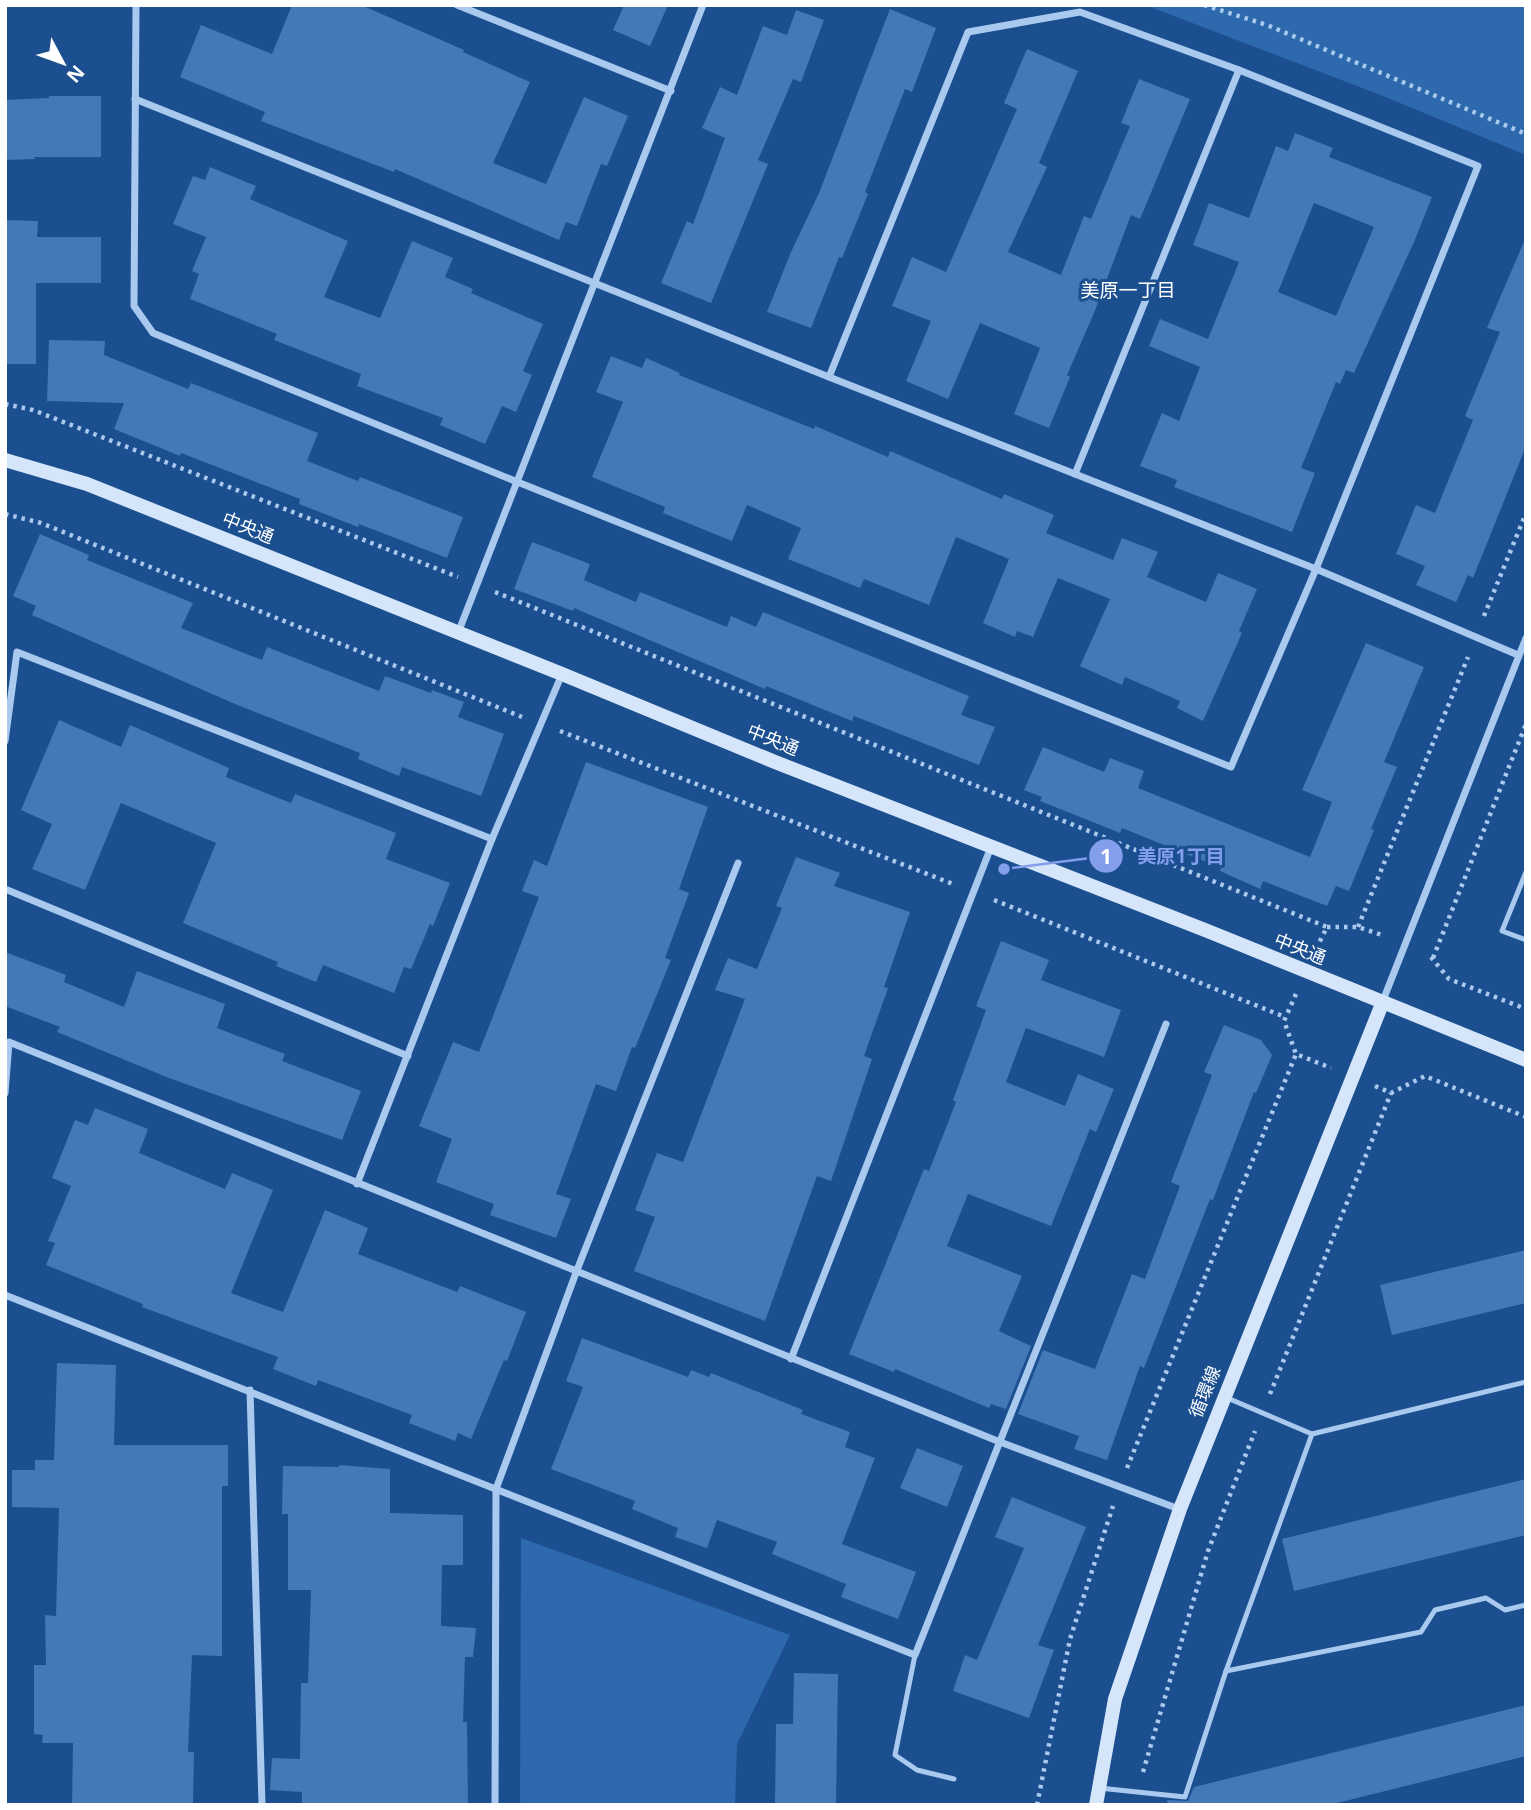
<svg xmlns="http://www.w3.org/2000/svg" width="1531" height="1810" viewBox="0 0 1531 1810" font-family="'Open Sans','Noto Sans JP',sans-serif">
	<rect width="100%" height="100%" fill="#1b4f8f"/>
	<!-- green -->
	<g fill="#2e69ad">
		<path d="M1145,5H1526V155L1378,94Z"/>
		<path d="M521,1538L790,1635L737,1744L735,1805H520Z"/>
	</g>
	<!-- building -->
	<g fill="#4478b7" fill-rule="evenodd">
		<path d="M292,5H361L464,50L463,52L530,82L493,163L546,184L584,97L628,116L607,166L601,164L577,226L566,222L559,240L395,169L394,172L261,121L265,112L180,77L201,25L272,54Z"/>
		<path d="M624,5H668L650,46L613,30Z"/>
		<path d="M890,9L936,28L912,92L905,89L865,192L868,194L842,258L839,257L811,328L767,312L791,252L819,193Z"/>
		<path d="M796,10L824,20L801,82L793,79L758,160L768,164L711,303L661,283L687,221L693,224L725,138L702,128L720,87L737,95L763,26L787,35Z"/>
		<path d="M1027,49L1078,71L1039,163L1047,167L1008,252L1061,275L1084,216L1091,219L1130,126L1121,123L1139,79L1190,99L1140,219L1131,215L1094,313L1067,375L1070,377L1049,428L1014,414L1040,348L980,323L948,399L906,381L931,321L892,306L912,257L946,272L1017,109L1004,103Z"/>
		<path d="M49,96H101V157H34L35,159L5,160V100L49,98Z"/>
		<path d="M1295,133L1333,148L1329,157L1432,197L1414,242L1354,373L1346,370L1340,384L1336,382L1301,468L1315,473L1292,532L1174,487L1177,480L1140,466L1162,413L1179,421L1200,367L1149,346L1160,319L1208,339L1239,262L1193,245L1209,203L1249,218L1276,146L1288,151ZM1314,203L1374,227L1336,316L1278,292Z"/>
		<path d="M210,167L256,186L250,199L348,241L324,297L380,318L412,241L453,258L445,277L473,289L471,293L543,324L523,371L532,375L516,412L502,406L485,444L440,425L443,418L357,386L361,374L274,340L277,334L190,299L199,274L192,271L206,237L173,224L193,176L205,180Z"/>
		<path d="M5,220L38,221L37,237H101V283H36V364H5Z"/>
		<path d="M1526,237V446L1473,578L1468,575L1456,602L1416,585L1425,566L1396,554L1416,505L1435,513L1473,420L1465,416L1500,332L1487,328Z"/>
		<path d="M49,340L105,341L104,355L188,389L191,383L318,433L307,461L358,481L360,477L463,517L447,558L359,524L358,527L299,504L300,499L181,453L180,456L114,429L124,403L47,401Z"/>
		<path d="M611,356L642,368L646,358L680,373L679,375L814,429L815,426L888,457L890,451L1002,499L1004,494L1054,515L1046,533L1113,560L1122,538L1158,552L1147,577L1206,602L1218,573L1257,589L1239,631L1242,633L1203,721L1177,708L1180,701L1125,677L1122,685L1080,666L1110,599L1058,578L1033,637L1017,631L1015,637L983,623L1009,559L956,537L929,605L864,579L860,588L788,559L801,528L747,505L732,541L663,513L665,507L592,477L623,402L596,392Z"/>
		<path d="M40,534L89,555L87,560L193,603L181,628L262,660L267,647L379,691L385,676L431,693L432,690L464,702L458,717L504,734L481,796L402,767L399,776L358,759L360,753L235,704L32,615L36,606L13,596Z"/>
		<path d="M532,542L590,564L584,580L636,602L640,592L727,627L731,616L756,627L763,612L969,696L961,715L995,727L979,765L854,716L852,721L766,686L765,689L574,608L573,611L514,589Z"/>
		<path d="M1366,643L1424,667L1384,762L1397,767L1371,829L1374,830L1349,891L1336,886L1327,906L1263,881L1260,889L1220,871L1221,868L1122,828L1120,833L1040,801L1042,797L1024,790L1043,747L1104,772L1110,758L1144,771L1138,788L1310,857L1332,802L1302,790Z"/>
		<path d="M59,720L121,747L130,725L229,768L226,777L291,803L295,794L396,833L386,859L450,883L433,926L430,924L411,969L404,967L394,993L323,965L316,982L276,966L278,962L183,923L216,843L121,803L85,890L32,869L52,824L21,810Z"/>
		<path d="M586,762L708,807L679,889L689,893L665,958L671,960L635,1048L632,1047L616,1091L596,1084L556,1194L571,1199L556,1238L490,1215L494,1204L436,1182L452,1139L419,1126L453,1042L479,1052L539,897L522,891L534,860L547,866Z"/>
		<path d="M796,857L840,873L834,886L910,912L884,987L888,988L864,1056L872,1059L831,1181L817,1176L765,1321L634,1271L655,1217L635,1210L657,1153L683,1162L745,999L715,990L728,958L757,969L782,908L776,906Z"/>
		<path d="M1001,941L1049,960L1041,980L1121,1010L1104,1057L1026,1028L1006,1082L1065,1106L1078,1074L1114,1089L1096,1132L1090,1129L1051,1226L968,1194L947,1246L1022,1276L999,1331L1031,1346L1006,1409L991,1404L989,1408L895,1369L894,1372L849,1354L924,1169L929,1171L956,1102L953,1100L986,1010L976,1006Z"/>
		<path d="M5,952L66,975L64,982L124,1007L137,971L225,1004L217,1028L285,1054L282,1061L361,1091L342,1140L169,1078L57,1032L60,1027L5,1006Z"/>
		<path d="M1224,1025L1261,1040L1272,1055L1256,1093L1254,1092L1213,1200L1210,1199L1144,1368L1140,1366L1107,1460L1074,1449L1079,1436L1018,1414L1043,1350L1095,1369L1132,1274L1145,1279L1180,1186L1171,1182L1212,1075L1204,1072Z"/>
		<path d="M95,1108L148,1129L139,1153L225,1189L232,1173L273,1190L231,1293L283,1312L325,1210L368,1228L358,1254L457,1292L460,1286L526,1312L507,1361L504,1360L471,1439L458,1433L455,1441L409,1423L412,1415L318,1380L316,1386L273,1369L278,1357L142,1307L143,1304L46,1265L55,1243L48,1241L71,1186L52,1178L75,1120L88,1125Z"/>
		<path d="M1526,1250V1303L1392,1335L1380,1285Z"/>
		<path d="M582,1338L688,1377L691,1370L709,1377L711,1373L803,1410L801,1414L850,1432L845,1447L875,1458L842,1544L916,1572L898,1619L841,1597L846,1584L772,1554L777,1542L717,1520L707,1548L675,1537L678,1528L632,1509L635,1501L551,1469L583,1387L566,1381Z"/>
		<path d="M57,1363L116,1365L114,1445H228V1486H222V1656L192,1655L188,1752H194L193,1805H72L73,1743H42L43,1735L34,1734V1665H46L45,1615L56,1616L59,1508L12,1507V1470H35V1460H54Z"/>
		<path d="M917,1448L963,1466L947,1507L900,1488Z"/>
		<path d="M339,1465L390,1469V1513L463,1515V1565H442L441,1626L476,1628L473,1657H465L463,1722H467L468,1805H302V1792L270,1790L272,1758L300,1759L301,1683H308L311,1590H288V1514H282L283,1466L339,1467Z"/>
		<path d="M1526,1479V1535L1294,1591L1282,1539Z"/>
		<path d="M1012,1497L1086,1527L1038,1645L1054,1650L1029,1718L953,1691L965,1655L977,1660L1024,1548L995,1537Z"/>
		<path d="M794,1673L838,1674L836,1805H775L776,1724H793Z"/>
		<path d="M1526,1705V1756L1329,1805H1168L1167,1800L1188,1801L1194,1787Z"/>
	</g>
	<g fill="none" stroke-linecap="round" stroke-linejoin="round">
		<!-- path -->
		<g stroke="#a9c9ee" stroke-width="4.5" stroke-dasharray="3.5 5" stroke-linecap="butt">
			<path d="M1204,5L1267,25L1526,134"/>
			<path d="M5,404L33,410L458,577"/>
			<path d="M5,514L41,523L522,717"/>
			<path d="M495,592L1327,927L1317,947"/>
			<path d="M1484,616L1526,513"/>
			<path d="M560,731L953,884"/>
			<path d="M994,900L1285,1017"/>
			<path d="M1327,927H1358L1385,936"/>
			<path d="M1358,927L1468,657"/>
			<path d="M1431,957L1449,979L1526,1009"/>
			<path d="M1433,958L1526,724"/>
			<path d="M1296,994L1284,1021L1296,1054L1331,1068"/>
			<path d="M1375,1086L1391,1093L1425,1076L1526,1117"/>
			<path d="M1270,1394L1391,1093"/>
			<path d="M1127,1468L1296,1054"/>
			<path d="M1143,1772L1208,1551L1255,1431"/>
			<path d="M1037,1805L1070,1639L1113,1506"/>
		</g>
		<!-- lane -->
		<g stroke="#a9c9ee" stroke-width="5">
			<path d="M1526,872L1502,931L1526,940"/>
			<path d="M1225,1397L1312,1434"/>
			<path d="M915,1655L895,1755L917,1770L954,1779"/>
			<path d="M1226,1671L1421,1632L1435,1610L1486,1598L1505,1610L1526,1605"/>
			<path d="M1099,1788L1185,1797L1226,1671L1312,1434L1526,1382"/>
		</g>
		<!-- street -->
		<g stroke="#a9c9ee" stroke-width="7">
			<path d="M136,5L134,306L153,333L515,481L1231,767L1316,569L1478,166L1239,70L1080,12L968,32L829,377"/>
			<path d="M457,5L671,91"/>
			<path d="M135,99L829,377L1316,569L1518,655"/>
			<path d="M1075,474L1239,70"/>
			<path d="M458,633L703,5"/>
			<path d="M5,741L17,652L492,839"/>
			<path d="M5,889L408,1056"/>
			<path d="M1382,1003L1526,638"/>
			<path d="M5,1093L9,1042L1000,1442L1179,1509"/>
			<path d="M357,1184L492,839L562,674"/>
			<path d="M5,1295L915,1655L1166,1024"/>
			<path d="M791,1359L991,847"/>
			<path d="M250,1390L262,1805"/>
			<path d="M495,1805L496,1489L577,1270L738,863"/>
		</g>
		<!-- secondary -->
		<g stroke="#d6e6fa" stroke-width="14">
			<path d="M5,460L87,484L562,674L775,762L1205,930L1526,1060"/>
			<path d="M1096,1805L1115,1699L1180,1509L1382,1004"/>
		</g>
	</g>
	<g text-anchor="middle" stroke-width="6" stroke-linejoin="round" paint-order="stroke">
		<!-- street labels -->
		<g font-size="18" fill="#fff" stroke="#1b4f8f">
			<text transform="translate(248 528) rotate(22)" y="6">中央通</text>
			<text transform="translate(773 740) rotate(22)" y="6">中央通</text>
			<text transform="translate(1300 949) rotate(22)" y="6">中央通</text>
			<text transform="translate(1205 1392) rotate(-68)" y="6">循環線</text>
		</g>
		<!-- neighbourhood labels -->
		<g font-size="19" fill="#fff" stroke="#1b4f8f">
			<text x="1128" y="297">美原一丁目</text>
		</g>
	</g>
	<!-- callouts -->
	<path fill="none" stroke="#839eea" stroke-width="2.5" d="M1004 869L1106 856"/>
	<g fill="#839eea" stroke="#1b4f8f" stroke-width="2.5">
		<circle cx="1004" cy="869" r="7"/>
		<circle cx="1106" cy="856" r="18"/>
	</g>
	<g font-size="21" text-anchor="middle" font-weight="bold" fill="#fff">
		<text x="1106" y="864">1</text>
	</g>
	<g font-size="19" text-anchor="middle" font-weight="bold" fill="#839eea" stroke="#1b4f8f" stroke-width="6" stroke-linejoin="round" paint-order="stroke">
		<text x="1181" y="863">美原1丁目</text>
	</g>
	<!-- border -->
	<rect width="1531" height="1810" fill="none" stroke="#ffffff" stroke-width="14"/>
	<!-- north arrow -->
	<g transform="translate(63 63) rotate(131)" stroke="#1b4f8f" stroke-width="5" paint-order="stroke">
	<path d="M0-5L12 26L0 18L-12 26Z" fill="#ffffff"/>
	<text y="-10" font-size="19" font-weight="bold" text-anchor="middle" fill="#ffffff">N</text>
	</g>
</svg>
